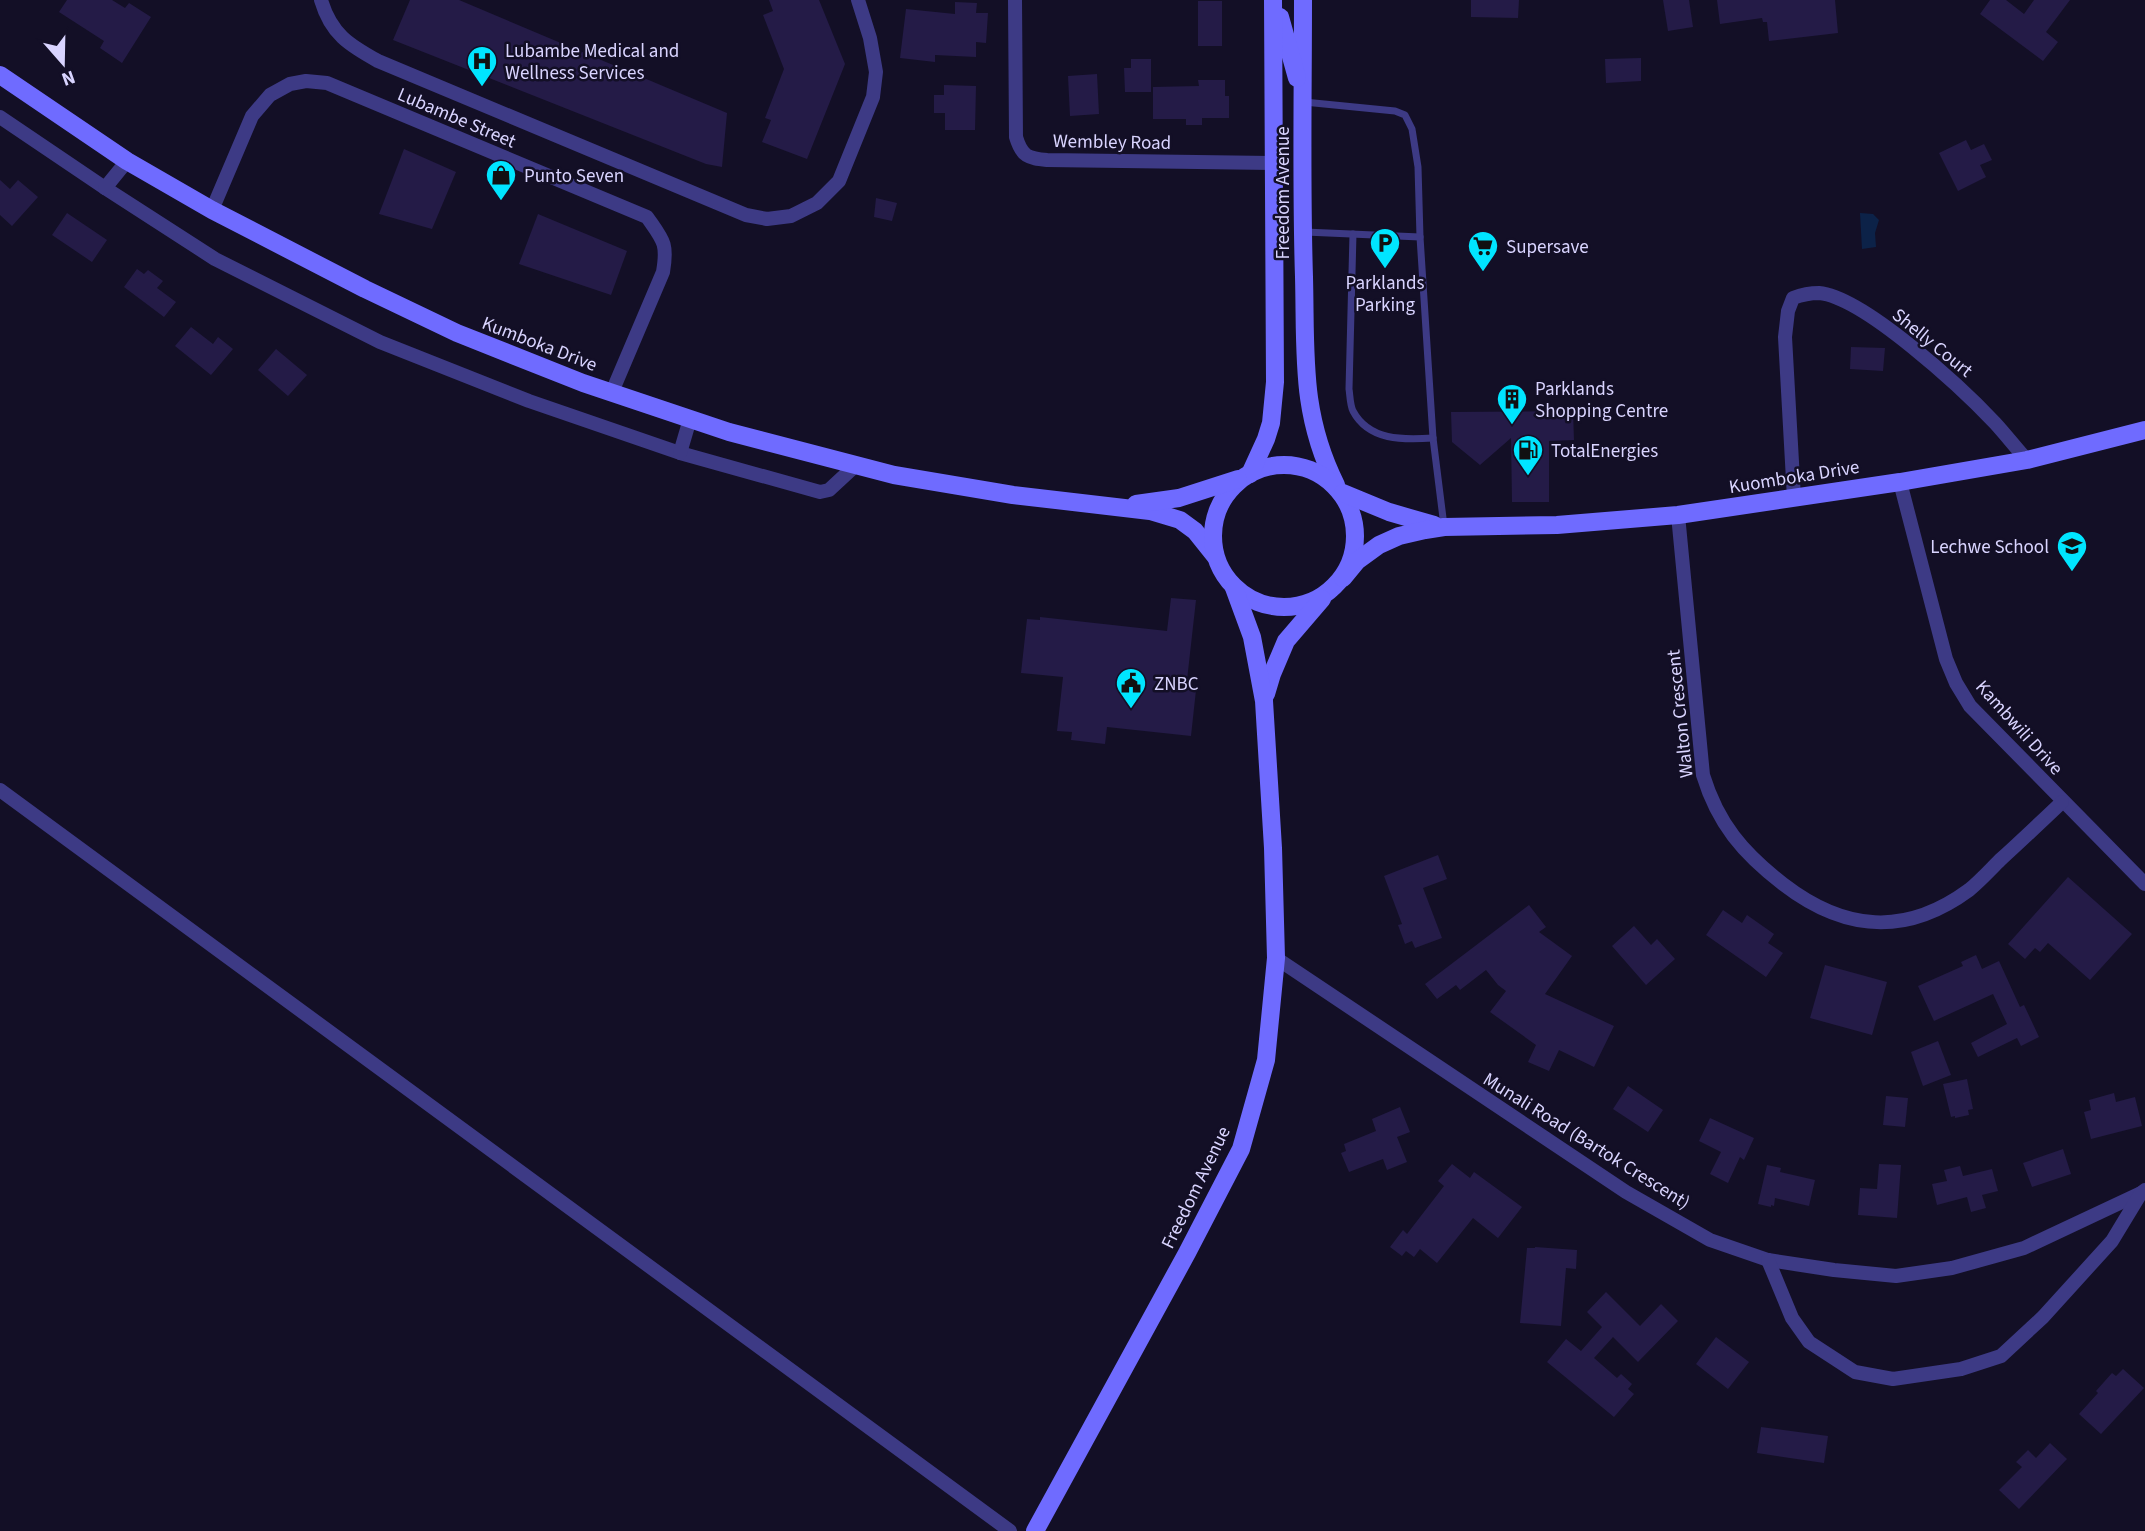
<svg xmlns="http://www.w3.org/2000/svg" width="2145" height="1531" viewBox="0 0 2145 1531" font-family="'Source Sans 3',sans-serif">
	<rect width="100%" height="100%" fill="#130f26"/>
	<!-- water -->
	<path fill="#0c2248" d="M1860,213L1873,214L1879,220L1875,233L1876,247L1862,249Z"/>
	<!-- building -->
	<g fill="#241b47">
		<path d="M67,0H112L125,8L129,3L151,17L122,63L100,48L104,41L59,12Z"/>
		<path d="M410,0H459L727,113L722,167L706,164L393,40Z"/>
		<path d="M769,0H819L845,64L807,159L762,142L771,120L765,118L784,69L763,15L773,11Z"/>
		<path d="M1471,0H1519L1518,18L1471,17Z"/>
		<path d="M1663,0H1689L1693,27L1668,31Z"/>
		<path d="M1717,0H1835L1838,33L1769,41L1767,22H1763L1762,18L1720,24Z"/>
		<path d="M1990,0H2006L2024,14L2034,0H2070L2046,32L2058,42L2043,61L1980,14Z"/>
		<rect x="1198" y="1" width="24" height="45"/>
		<path d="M955,2L977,3L976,13H988L986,43L976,42V57L935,55V62L900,58L906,9L955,14Z"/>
		<path d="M1641,58V81L1606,83L1605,59Z"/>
		<path d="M1131,59H1151V92H1125L1124,68H1131Z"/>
		<path d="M1097,74L1099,114L1070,116L1068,76Z"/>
		<path d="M1198,80H1225V96H1229V118H1202V125H1186V119H1153V87L1199,86Z"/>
		<path d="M944,85L976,86L975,130H945V113H934V95H944Z"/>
		<path d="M1966,140L1971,150L1984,144L1992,160L1980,165L1986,177L1958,191L1939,153Z"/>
		<path d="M404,149L456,172L432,229L379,214Z"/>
		<path d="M0,180L10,189L18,180L38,197L12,226L0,215Z"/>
		<path d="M876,198L897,203L892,221L874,217Z"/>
		<path d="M67,213L107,240L92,262L52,235Z"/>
		<path d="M538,214L627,251L611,295L519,264Z"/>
		<path d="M137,269L144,274L148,270L163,281L157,288L176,302L164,317L124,287Z"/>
		<path d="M191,327L213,344L218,337L233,349L211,375L175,346Z"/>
		<path d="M1851,347L1885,348L1883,371L1850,369Z"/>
		<path d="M276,349L307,375L288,396L258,370Z"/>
		<path d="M1573,411L1574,440L1549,441V502H1512L1511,438L1480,465L1452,442L1451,412Z"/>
		<path d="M1171,598L1196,600L1186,689L1196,690L1191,736L1107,727L1105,744L1071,740L1072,732L1057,731L1063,677L1021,673L1027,619L1040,620V617L1167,631Z"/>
		<path d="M1438,855L1447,879L1423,888L1442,938L1415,948L1412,941L1405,944L1398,925L1402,924L1384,876Z"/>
		<path d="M2068,877L2132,934L2090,980L2048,943L2040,952L2035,948L2025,959L2008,944Z"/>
		<path d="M1529,905L1546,927L1539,932L1572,956L1545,994L1614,1026L1594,1067L1559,1050L1549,1071L1528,1062L1536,1045L1490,1012L1506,991L1498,985L1486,970L1460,990L1456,985L1437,999L1425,984Z"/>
		<path d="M1723,910L1742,923L1747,915L1774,934L1768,943L1783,953L1766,977L1706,935Z"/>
		<path d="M1634,926L1651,945L1657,939L1675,959L1646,985L1612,946Z"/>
		<path d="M1976,955L1982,969L1999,961L2020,1007L2024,1005L2039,1037L2021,1046L2017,1038L1978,1057L1971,1043L2007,1024L1993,994L1934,1021L1918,986L1963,966L1961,962Z"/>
		<path d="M1825,965L1887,982L1872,1035L1810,1018Z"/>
		<path d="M1938,1041L1951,1075L1923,1086L1911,1052Z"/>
		<path d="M1967,1079L1973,1109L1968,1110L1969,1115L1955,1118V1116L1951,1117L1943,1084Z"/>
		<path d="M1628,1086L1663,1110L1648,1132L1613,1109Z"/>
		<path d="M2114,1093L2116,1102L2135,1097L2142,1126L2091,1139L2084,1112L2091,1110L2089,1100Z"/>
		<path d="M1886,1096L1908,1098L1905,1127L1883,1125Z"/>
		<path d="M1400,1107L1410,1132L1397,1137L1407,1162L1387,1170L1383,1159L1349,1172L1341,1153L1346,1151L1344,1144L1376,1131L1372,1119Z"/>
		<path d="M1710,1118L1754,1138L1744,1160L1740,1157L1728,1183L1710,1174L1721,1152L1699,1141Z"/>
		<path d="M2063,1149L2071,1174L2032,1187L2023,1163Z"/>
		<path d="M1452,1164L1470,1178L1474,1172L1522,1207L1498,1238L1473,1218L1437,1263L1420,1249L1414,1257L1406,1251L1402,1256L1390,1247L1403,1230L1407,1234L1444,1186L1438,1181Z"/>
		<path d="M1879,1164L1901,1165L1897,1218L1858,1215L1860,1188L1877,1189Z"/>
		<path d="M1767,1165L1781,1168L1780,1172L1815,1180L1809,1206L1775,1198L1774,1206L1771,1205V1207L1758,1204Z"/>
		<path d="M1960,1166L1963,1176L1992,1169L1998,1191L1982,1195L1986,1208L1971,1212L1967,1197L1937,1205L1932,1184L1947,1181L1944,1170Z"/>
		<path d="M1535,1247L1577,1250L1576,1269L1566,1268L1561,1326L1520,1323L1527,1248H1535Z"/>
		<path d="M1606,1292L1640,1326L1661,1304L1678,1321L1638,1362L1613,1337L1594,1358L1617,1378L1621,1374L1632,1384L1628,1389L1634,1394L1614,1417L1547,1362L1566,1339L1581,1351L1602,1327L1587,1312Z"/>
		<path d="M1716,1337L1749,1362L1728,1389L1696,1364Z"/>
		<path d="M2123,1369L2144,1388L2101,1434L2079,1414L2098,1393L2096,1391L2112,1373L2116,1376Z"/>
		<path d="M1761,1427L1828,1436L1824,1463L1757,1453Z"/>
		<path d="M2050,1443L2067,1459L2019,1509L1999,1490L2022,1467L2016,1462L2028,1450L2036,1458Z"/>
	</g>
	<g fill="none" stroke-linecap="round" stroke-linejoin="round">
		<!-- service -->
		<g stroke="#3d3a85" stroke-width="7">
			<path d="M1304,102L1395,111L1405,115L1412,129L1418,167L1420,237L1433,438L1444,526"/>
			<path d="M1305,232L1420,237"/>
			<path d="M1353,234L1349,389C1350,395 1350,405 1353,411C1369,441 1403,440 1433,438"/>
		</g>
		<!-- minor -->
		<g stroke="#3d3a85" stroke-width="14">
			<path d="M321,0C331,34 349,45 378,61L746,215L767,219L791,216L817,203L839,181L873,97L876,72L870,38L858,0"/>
			<path d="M1015,0L1016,137C1022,157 1028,158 1047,160L1274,163"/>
			<path d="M0,117L105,188L215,259L380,342L529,401L680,453L820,492L829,490L856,465"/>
			<path d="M105,188L127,161"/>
			<path d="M212,210L252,116L270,95L290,84L306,81L327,83L647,217C663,240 668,243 663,272L612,392"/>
			<path d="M680,453L690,419"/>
			<path d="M1900,482L1946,659L1956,683L1970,706L2145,884"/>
			<path d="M1794,498L1785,337L1788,311L1793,298C1801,295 1809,293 1819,293C1864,297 1963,389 1995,423C2006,435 2016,448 2027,460"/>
			<path d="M1678,515L1703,775C1718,824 1743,853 1783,884C1844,931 1905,937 1969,890C1980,881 1990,870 2000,860C2021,841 2042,821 2062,802"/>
			<path d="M0,790L1010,1531"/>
			<path d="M1276,958L1626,1192L1710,1240L1768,1260L1834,1270L1896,1276L1952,1268L2024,1248L2141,1193L2145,1190"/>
			<path d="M1768,1260L1792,1318L1809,1342L1855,1372L1893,1379L1961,1369L2001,1356L2043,1317L2112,1241L2141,1193"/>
		</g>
		<!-- secondary -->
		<g stroke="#6f6bff" stroke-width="18">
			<path d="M1303,0C1303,92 1301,185 1304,277C1306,354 1300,413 1336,485"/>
			<path d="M1280,17L1297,78"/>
			<path d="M0,75L127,161L212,210L365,289L457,333L583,383L729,432L894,475L1013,495L1150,511L1180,520L1195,531L1215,556"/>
			<circle cx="1284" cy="536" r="71"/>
			<path d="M1250,474L1266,439L1271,423L1275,382L1273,0"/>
			<path d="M1343,493L1389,512L1434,525"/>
			<path d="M1136,504L1179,498L1238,479"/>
			<path d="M1343,578L1357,561L1379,545L1399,536L1425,530L1444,527L1557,525L1678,515L1900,482L2027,460L2145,430"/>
			<path d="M1266,694L1272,674L1286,641L1322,599"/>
			<path d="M1035,1531L1187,1253L1241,1149L1266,1060L1276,958L1273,848L1264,701L1252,637L1234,588"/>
		</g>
	</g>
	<!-- icons -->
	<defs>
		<g id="hospital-pin" transform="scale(1.575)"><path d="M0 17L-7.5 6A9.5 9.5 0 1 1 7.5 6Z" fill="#00e5ff" stroke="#130f26"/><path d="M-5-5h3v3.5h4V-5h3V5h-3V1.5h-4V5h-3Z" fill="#111"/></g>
		<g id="shop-pin" transform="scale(1.575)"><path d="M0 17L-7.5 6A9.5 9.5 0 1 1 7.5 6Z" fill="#00e5ff" stroke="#130f26"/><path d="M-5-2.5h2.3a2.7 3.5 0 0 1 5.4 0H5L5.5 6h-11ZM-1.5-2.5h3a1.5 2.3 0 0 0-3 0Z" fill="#111"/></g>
		<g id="parking-pin" transform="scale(1.575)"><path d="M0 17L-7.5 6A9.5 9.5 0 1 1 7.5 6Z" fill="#00e5ff" stroke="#130f26"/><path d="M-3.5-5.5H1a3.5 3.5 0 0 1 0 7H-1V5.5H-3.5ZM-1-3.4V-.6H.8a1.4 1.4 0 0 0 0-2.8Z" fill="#111"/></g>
		<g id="supermarket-pin" transform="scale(1.575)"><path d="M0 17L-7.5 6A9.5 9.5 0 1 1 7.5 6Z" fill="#00e5ff" stroke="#130f26"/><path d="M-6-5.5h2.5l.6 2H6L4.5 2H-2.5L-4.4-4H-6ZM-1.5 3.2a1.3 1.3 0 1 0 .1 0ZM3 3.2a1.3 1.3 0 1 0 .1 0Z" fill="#111"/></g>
		<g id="building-pin" transform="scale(1.575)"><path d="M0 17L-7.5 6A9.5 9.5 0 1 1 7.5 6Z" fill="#00e5ff" stroke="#130f26"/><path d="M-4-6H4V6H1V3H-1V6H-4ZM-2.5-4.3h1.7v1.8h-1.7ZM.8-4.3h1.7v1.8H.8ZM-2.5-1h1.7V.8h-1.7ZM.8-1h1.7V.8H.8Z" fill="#111"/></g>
		<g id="fuel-pin" transform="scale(1.575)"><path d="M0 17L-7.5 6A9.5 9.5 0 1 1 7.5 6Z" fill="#00e5ff" stroke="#130f26"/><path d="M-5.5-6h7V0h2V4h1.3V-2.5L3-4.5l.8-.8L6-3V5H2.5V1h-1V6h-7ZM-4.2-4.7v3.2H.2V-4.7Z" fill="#111"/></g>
		<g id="school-pin" transform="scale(1.575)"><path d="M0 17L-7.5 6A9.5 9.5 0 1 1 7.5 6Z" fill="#00e5ff" stroke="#130f26"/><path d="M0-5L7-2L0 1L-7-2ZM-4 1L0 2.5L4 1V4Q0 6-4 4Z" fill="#111"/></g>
		<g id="civic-pin" transform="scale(1.575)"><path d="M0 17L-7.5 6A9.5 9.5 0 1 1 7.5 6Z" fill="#00e5ff" stroke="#130f26"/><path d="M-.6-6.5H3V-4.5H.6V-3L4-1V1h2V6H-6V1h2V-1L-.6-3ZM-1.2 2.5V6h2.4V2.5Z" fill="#111"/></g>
	</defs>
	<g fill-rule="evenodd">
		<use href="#hospital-pin" x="482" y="61"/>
		<use href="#shop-pin" x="501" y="175"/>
		<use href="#parking-pin" x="1385" y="243"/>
		<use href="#supermarket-pin" x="1483" y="246"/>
		<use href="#building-pin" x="1512" y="399"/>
		<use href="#fuel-pin" x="1528" y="450"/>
		<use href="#school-pin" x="2072" y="546"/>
		<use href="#civic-pin" x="1131" y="683"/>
	</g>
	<g text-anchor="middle" stroke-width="5" stroke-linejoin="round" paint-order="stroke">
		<!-- poi labels -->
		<g font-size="19" fill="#d9d4ff" stroke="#130f26" text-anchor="start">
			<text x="505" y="57">Lubambe Medical and<tspan x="505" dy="22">Wellness Services</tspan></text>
			<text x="524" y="182">Punto Seven</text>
			<text x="1506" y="253">Supersave</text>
			<text x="1385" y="289" text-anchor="middle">Parklands<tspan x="1385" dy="22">Parking</tspan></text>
			<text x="1535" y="395">Parklands<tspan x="1535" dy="22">Shopping Centre</tspan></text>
			<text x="1551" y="457">TotalEnergies</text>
			<text x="2049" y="553" text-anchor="end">Lechwe School</text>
			<text x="1154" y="690">ZNBC</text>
		</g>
		<!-- street labels -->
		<g font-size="19" fill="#d9d4ff" stroke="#130f26">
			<text transform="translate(457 117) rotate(23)" y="7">Lubambe Street</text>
			<text transform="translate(1112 141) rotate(1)" y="7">Wembley Road</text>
			<text transform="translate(1282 193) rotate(-90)" y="7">Freedom Avenue</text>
			<text transform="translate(1933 342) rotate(39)" y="7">Shelly Court</text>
			<text transform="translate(540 343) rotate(21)" y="7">Kumboka Drive</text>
			<text transform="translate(1794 476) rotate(-9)" y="7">Kuomboka Drive</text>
			<text transform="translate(1679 714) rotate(-96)" y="7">Walton Crescent</text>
			<text transform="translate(2020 727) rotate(48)" y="7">Kambwili Drive</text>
			<text transform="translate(1587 1140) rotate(32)" y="7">Munali Road (Bartok Crescent)</text>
			<text transform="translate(1195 1187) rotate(-64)" y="7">Freedom Avenue</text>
		</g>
	</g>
	<!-- north arrow -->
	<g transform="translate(63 63) rotate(160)" stroke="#130f26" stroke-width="5" paint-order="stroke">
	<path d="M0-5L12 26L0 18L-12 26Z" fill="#d9d4ff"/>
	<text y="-10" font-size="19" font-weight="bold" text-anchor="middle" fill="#d9d4ff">N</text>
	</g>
</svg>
